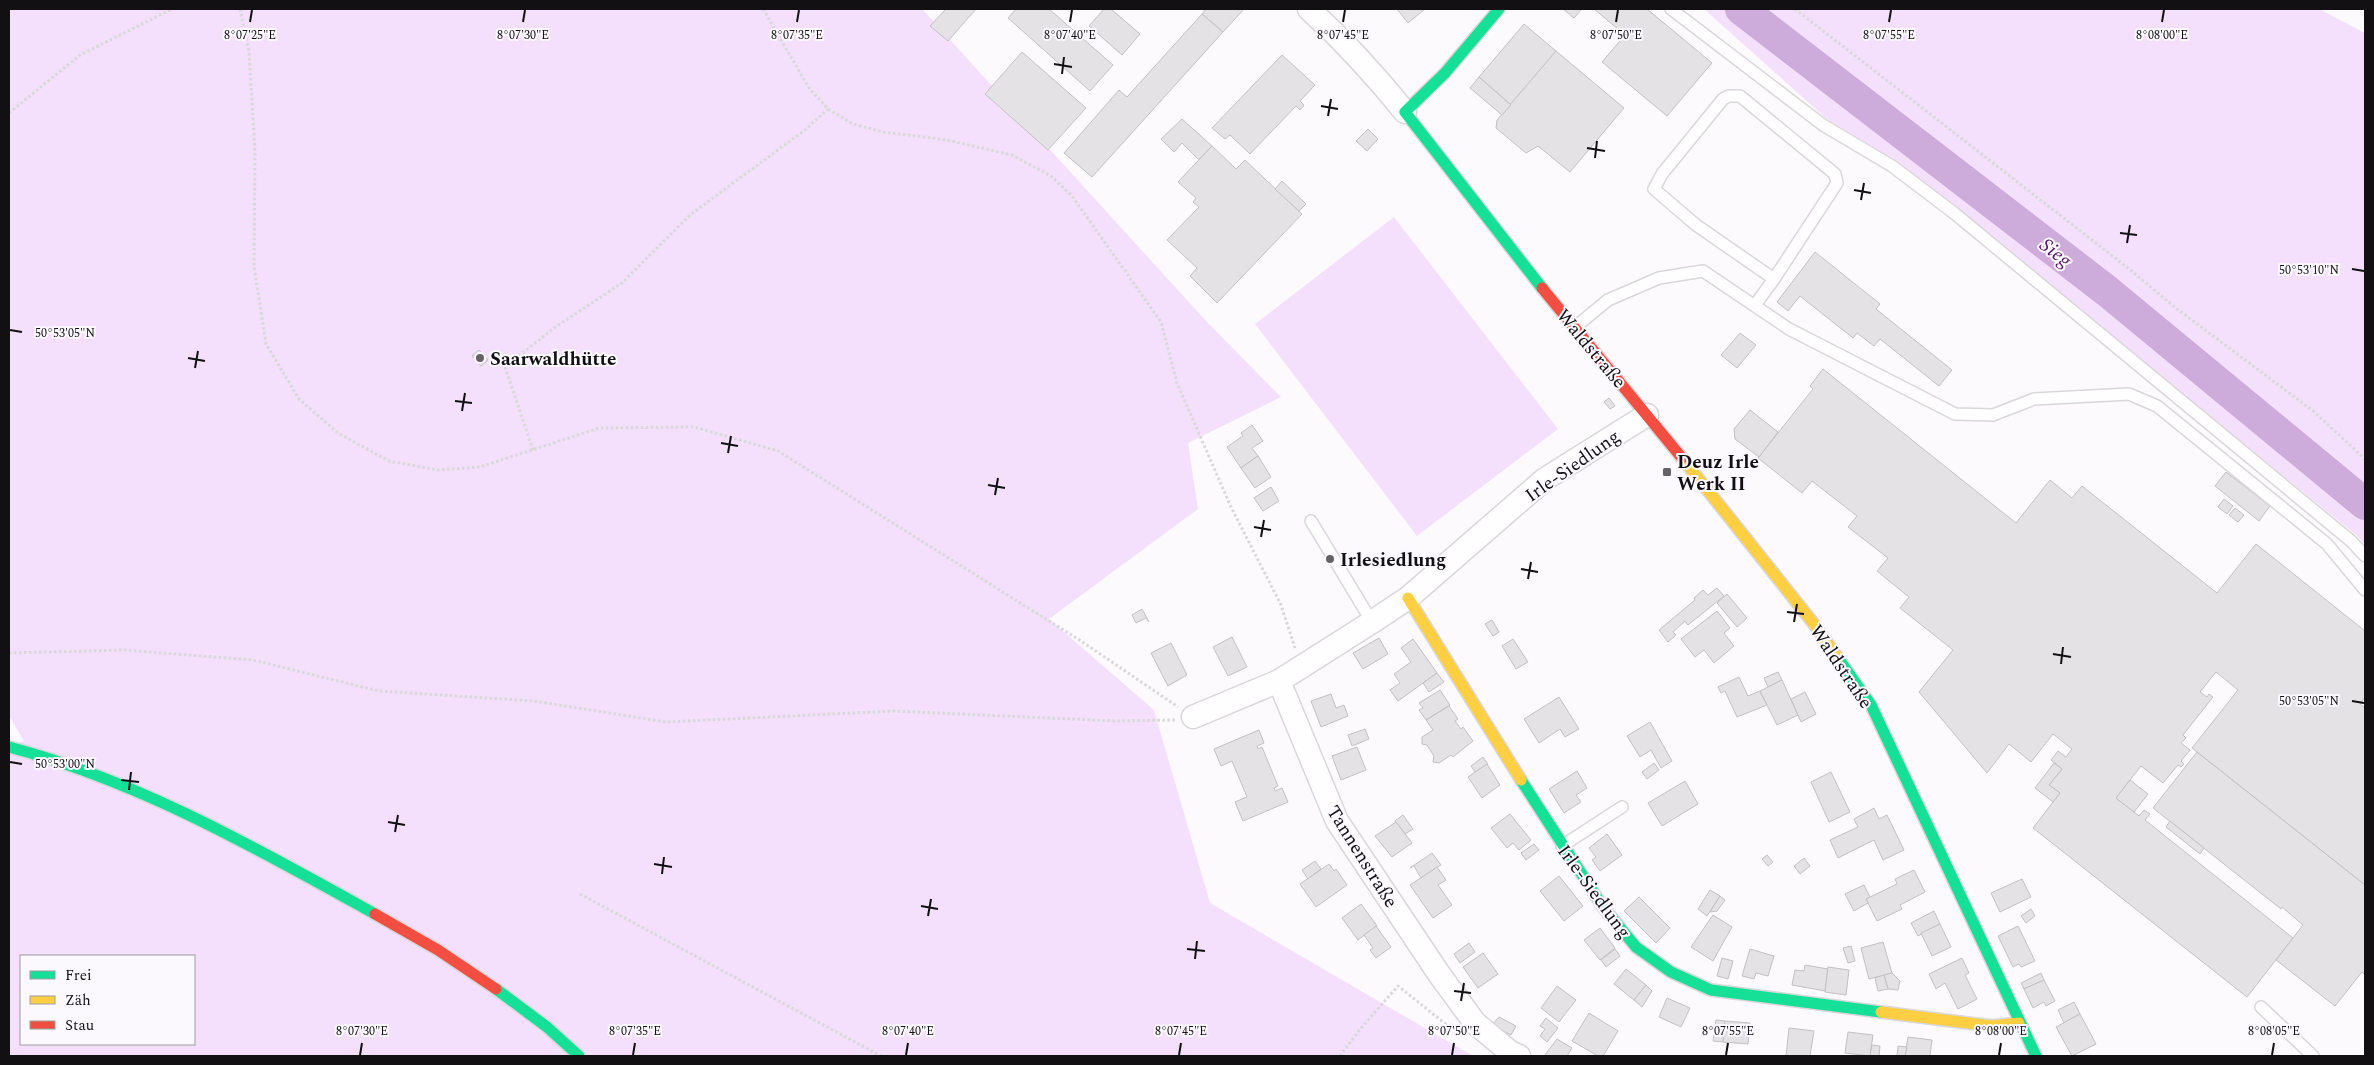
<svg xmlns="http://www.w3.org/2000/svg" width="2374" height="1065" viewBox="0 0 2374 1065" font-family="Spectral,serif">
	<rect width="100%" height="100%" fill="#fcfafd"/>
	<!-- green -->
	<g fill="#f4e0fd" fill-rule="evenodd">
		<path d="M9,9H922L1207,322L1281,397L1188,443L1198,509L1049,619L1154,710L1210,903L1473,1056H9V745L24,741L9,716ZM21,956H194V1044H21Z"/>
		<path d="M1704,9H2319L2365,33V545L2356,535L1894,159L1827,119Z"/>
		<path d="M1394,217L1558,429L1417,536L1255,324Z"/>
	</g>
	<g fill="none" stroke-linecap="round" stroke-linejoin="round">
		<!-- river -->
		<path stroke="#cdabdb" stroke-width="32" d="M1741,9L2107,291L2365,504"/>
	</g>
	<!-- building -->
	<g fill="#e4e2e5" stroke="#c2c0c3">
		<path d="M946,9H976L948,41L930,26Z"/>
		<path d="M1016,9H1049L1113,65L1090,91L1008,18Z"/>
		<path d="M1104,9H1111L1140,34L1122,55L1089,26Z"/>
		<path d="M1206,9H1244L1223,32L1202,14Z"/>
		<path d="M1397,9H1425L1408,23Z"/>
		<path d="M1563,9H1582L1574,18Z"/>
		<path d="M1594,9H1647L1712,63L1667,116L1602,62L1625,35Z"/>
		<path d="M1202,14L1223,32L1092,177L1064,153L1119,90L1127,97Z"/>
		<path d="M1524,24L1556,51L1511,105L1479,77Z"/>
		<path d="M1556,51L1624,108L1570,172L1538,146L1526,153L1496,128L1497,120Z"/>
		<path d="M1022,52L1086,108L1048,150L985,94Z"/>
		<path d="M1282,55L1315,85L1300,101L1304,105L1300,110L1296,106L1250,154L1230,135L1225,139L1212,128Z"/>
		<path d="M1479,77L1511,105L1502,115L1470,88Z"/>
		<path d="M1182,119L1212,146L1199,160L1182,143L1174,152L1161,139Z"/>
		<path d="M1368,129L1378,139L1367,151L1356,141Z"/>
		<path d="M1212,146L1236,169L1245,160L1302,214L1217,303L1190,276L1197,268L1167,240L1199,207L1193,202L1196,198L1178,182Z"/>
		<path d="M1282,181L1306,204L1299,211L1275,189Z"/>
		<path d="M1815,252L1880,304L1876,309L1952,370L1939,386L1880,339L1874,346L1857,333L1853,338L1800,296L1788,311L1777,302Z"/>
		<path d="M1740,333L1756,345L1737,368L1721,355Z"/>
		<path d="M479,350L488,360L481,366L472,356Z"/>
		<path d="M1823,369L2016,523L2050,480L2072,498L2082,486L2217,593L2256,544L2365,631V697L2360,704L2365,708V885L2192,748L2238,690L2216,672L2200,692L2207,697L2209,694L2213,697L2183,735L2186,738L2181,743L2190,750L2181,761L2184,764L2181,767L2178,765L2163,783L2141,766L2116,798L2139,816L2144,810L2150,814L2145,820L2293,938L2247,997L2033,828L2060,793L2049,785L2062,769L2051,760L2058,751L2066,757L2072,749L2053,734L2031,762L2009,744L1987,773L1919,692L1953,650L1900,608L1909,597L1877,571L1888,558L1848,527L1857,516L1812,481L1802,493L1758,458L1813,389L1810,386Z"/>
		<path d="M1609,398L1615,406L1610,409L1604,402Z"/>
		<path d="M1750,410L1778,432L1759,457L1735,439L1734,429Z"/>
		<path d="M1252,425L1263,441L1252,448L1258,456L1241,468L1227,447L1243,436L1241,433Z"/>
		<path d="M1258,456L1271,477L1255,488L1241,468Z"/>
		<path d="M2226,472L2270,506L2259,521L2215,486Z"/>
		<path d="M1271,487L1279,501L1263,511L1254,498Z"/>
		<path d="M2224,499L2233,506L2227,514L2218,507Z"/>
		<path d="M2235,508L2244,515L2238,522L2229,515Z"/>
		<path d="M1717,588L1724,596L1688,625L1685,621L1673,632L1676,635L1668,642L1659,630L1695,600L1694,598L1703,590L1708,595Z"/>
		<path d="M1727,594L1747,618L1737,627L1717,603Z"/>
		<path d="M1142,609L1149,622L1146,618L1136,623L1132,615Z"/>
		<path d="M1717,611L1730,628L1724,633L1734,646L1714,663L1704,650L1695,657L1681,639Z"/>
		<path d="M1492,620L1499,632L1493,636L1485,624Z"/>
		<path d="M1232,637L1247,667L1228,676L1213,647Z"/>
		<path d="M1379,638L1388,654L1363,669L1353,653Z"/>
		<path d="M1413,639L1437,673L1398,701L1390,690L1400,683L1394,674L1411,662L1401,648Z"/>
		<path d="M1513,639L1528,662L1516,669L1502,646Z"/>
		<path d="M1171,643L1187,675L1168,686L1151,653Z"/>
		<path d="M1778,672L1782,680L1768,687L1764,678Z"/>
		<path d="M1437,673L1444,682L1429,692L1423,683Z"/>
		<path d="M1739,677L1748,696L1760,691L1767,705L1737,717L1725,691L1721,693L1718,687Z"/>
		<path d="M1782,680L1798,715L1777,725L1760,691Z"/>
		<path d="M1440,690L1450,705L1426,720L1419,710L1423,708L1419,703Z"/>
		<path d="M1805,692L1816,714L1801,722L1791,699Z"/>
		<path d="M1331,694L1336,708L1344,705L1348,716L1321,727L1311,701Z"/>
		<path d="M1559,697L1579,729L1565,737L1560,729L1539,743L1524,719Z"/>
		<path d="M1449,706L1458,719L1455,721L1461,729L1463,727L1473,741L1453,757L1451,755L1439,763L1433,762L1434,756L1427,745L1422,744V737L1433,730L1426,720Z"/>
		<path d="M1650,722L1672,761L1661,768L1651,750L1640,757L1627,736Z"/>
		<path d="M1365,729L1369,739L1352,746L1348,735Z"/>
		<path d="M1259,730L1264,743L1257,746L1258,749L1262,747L1278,786L1274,788L1275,791L1282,788L1288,802L1243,821L1235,802L1247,797L1232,761L1221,766L1214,749Z"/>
		<path d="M1357,747L1366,770L1341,780L1332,756Z"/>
		<path d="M2197,752L2365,885V975L2362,972L2335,1006L2276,960L2303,925L2282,907L2281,909L2153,808Z"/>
		<path d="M1483,757L1488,764L1475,772L1471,766Z"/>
		<path d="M1654,763L1659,770L1647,779L1642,772Z"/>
		<path d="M2054,763L2062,769L2049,785L2060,793L2053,802L2035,788Z"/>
		<path d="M1487,764L1500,785L1482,798L1468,777Z"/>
		<path d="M1577,771L1587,788L1576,795L1581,802L1564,813L1549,789Z"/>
		<path d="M1831,772L1850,812L1829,822L1811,782Z"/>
		<path d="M2130,780L2148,794L2134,812L2116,798Z"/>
		<path d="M1685,781L1698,804L1662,826L1648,803Z"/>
		<path d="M1874,808L1879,819L1887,815L1904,850L1883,860L1874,840L1838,858L1830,840L1858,827L1854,819Z"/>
		<path d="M1510,814L1531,840L1519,850L1513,843L1507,848L1491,828Z"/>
		<path d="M1403,815L1413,829L1405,834L1395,821Z"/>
		<path d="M2170,821L2204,848L2200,854L2166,827Z"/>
		<path d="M1396,822L1412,843L1392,857L1375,836Z"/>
		<path d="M1607,834L1622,855L1600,871L1592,860L1596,857L1589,848Z"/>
		<path d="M1534,844L1539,850L1526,860L1521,853Z"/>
		<path d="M1432,853L1441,865L1421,878L1414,866L1410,868Z"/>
		<path d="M1767,855L1773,862L1768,866L1762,859Z"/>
		<path d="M1804,858L1810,866L1800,874L1794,866Z"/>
		<path d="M1315,861L1321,869L1308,879L1302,870Z"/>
		<path d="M1329,864L1334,871L1336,869L1347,885L1316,907L1300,884Z"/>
		<path d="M1437,867L1446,880L1438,885L1452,905L1433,918L1410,885Z"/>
		<path d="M1914,870L1925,892L1900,905L1902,909L1877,921L1866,899L1897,884L1895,879Z"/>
		<path d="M1559,876L1583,906L1564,921L1540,891Z"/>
		<path d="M2022,879L2031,897L2000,912L1991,893Z"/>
		<path d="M1864,885L1870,897L1866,899L1868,903L1854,911L1845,894Z"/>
		<path d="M1710,890L1720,896L1707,916L1698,909Z"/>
		<path d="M1720,896L1725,900L1717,911L1710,912Z"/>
		<path d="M1639,897L1670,928L1656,943L1624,911Z"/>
		<path d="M1361,904L1377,926L1358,940L1342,918Z"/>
		<path d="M2031,909L2035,916L2026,923L2021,916Z"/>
		<path d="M1934,911L1940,924L1918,936L1911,923Z"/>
		<path d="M1713,915L1732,927L1713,961L1691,947Z"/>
		<path d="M1940,924L1951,947L1932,956L1921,933Z"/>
		<path d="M1376,926L1391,947L1376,958L1370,950L1373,948L1364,935Z"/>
		<path d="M2018,926L2035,961L2021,967L2019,964L2013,967L1998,936Z"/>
		<path d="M1600,928L1615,948L1600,960L1584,940Z"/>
		<path d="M1883,942L1892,973L1869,979L1861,948Z"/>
		<path d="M1469,943L1475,952L1460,963L1454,954Z"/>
		<path d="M1851,946L1855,961L1848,963L1843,948Z"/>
		<path d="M1615,949L1620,956L1606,967L1601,960Z"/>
		<path d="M1750,949L1774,956L1768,976L1756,973L1754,979L1742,976Z"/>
		<path d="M1483,953L1498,974L1478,988L1463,967Z"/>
		<path d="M1722,958L1733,961L1728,979L1717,976Z"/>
		<path d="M1962,958L1969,973L1965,975L1977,999L1958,1009L1945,983L1936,989L1929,974Z"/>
		<path d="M1805,965L1828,969L1825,991L1792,985L1795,970L1804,971Z"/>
		<path d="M1828,967L1849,970L1846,995L1825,992Z"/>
		<path d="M1626,969L1646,985L1634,1000L1614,984Z"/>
		<path d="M1892,973L1900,981L1898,990L1888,989L1884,975Z"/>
		<path d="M2041,973L2044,980L2024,989L2021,983Z"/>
		<path d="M1884,975L1888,989L1878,991L1875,978Z"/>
		<path d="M2044,980L2055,1001L2046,1006L2044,1002L2033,1008L2024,989Z"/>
		<path d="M1646,985L1652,991L1642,1007L1634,1000Z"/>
		<path d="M1557,986L1576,1000L1559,1022L1541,1008Z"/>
		<path d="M1667,998L1690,1008L1681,1027L1659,1017Z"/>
		<path d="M2074,1002L2080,1014L2064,1023L2058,1010Z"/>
		<path d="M1589,1013L1618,1031L1603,1056H1598L1572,1041Z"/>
		<path d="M2080,1014L2096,1044L2072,1056L2056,1027Z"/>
		<path d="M1499,1017L1516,1026L1511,1035L1492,1025Z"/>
		<path d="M1546,1018L1558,1028L1547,1042L1540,1036L1545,1029L1540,1026Z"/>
		<path d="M1716,1020L1725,1021L1723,1042L1713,1041Z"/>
		<path d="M1725,1021L1750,1023L1748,1044L1723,1042Z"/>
		<path d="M1789,1028L1814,1031L1810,1056H1786Z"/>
		<path d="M1848,1032L1873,1035L1870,1056L1845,1053Z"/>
		<path d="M1908,1037L1932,1040L1930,1056H1905Z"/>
		<path d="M1557,1039L1572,1048L1567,1056H1544Z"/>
		<path d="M1872,1045L1880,1046L1879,1056H1870Z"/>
		<path d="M1898,1046L1907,1047L1905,1056H1897Z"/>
	</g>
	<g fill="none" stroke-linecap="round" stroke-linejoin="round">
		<!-- lane casing -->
		<g stroke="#d9d7da" stroke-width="14">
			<g id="lane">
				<path d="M1671,9L1823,125L1892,166L1954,213L2351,541L2365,556"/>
				<path d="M1755,305L1774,279L1696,225L1654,189L1662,174L1723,99L1729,96H1740L1835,174L1837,183L1774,279"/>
				<path d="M1574,328L1608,300L1659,278L1703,271L1789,329L1955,414L1993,415L2034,399L2129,394L2157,406L2327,544L2365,590"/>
				<path d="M1311,521L1372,622"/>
				<path d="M1562,846L1622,807"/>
				<path d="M2261,1007L2313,1056"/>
			</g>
		</g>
		<!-- street casing -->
		<g stroke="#d9d7da" stroke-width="25">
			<g id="street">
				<path d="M1309,9C1344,41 1375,75 1405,112"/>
				<path d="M1279,681L1337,821L1439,974L1475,1023L1510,1052L1519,1056"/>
				<path d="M1193,717L1279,681L1372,622L1408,598L1545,479L1647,415"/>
			</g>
		</g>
		<!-- fast casing -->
		<g stroke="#d9d7da" stroke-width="14">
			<g id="fast">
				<path d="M1499,9L1445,73L1405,112L1542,288"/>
				<path d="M1838,658L1871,705L2036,1056"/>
				<path d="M9,747C139,781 258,849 375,914"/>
				<path d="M1521,780L1603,907L1636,947L1671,972L1711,990L1881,1012"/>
				<path d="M496,989L547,1027L579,1056"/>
			</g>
		</g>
		<!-- slow casing -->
		<g stroke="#d9d7da" stroke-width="14">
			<g id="slow">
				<path d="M1682,458L1814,624L1838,658"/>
				<path d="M1408,598L1521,780"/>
				<path d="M1881,1012L1992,1026L2019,1023"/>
			</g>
		</g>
		<!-- jam casing -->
		<g stroke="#d9d7da" stroke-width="14">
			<g id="jam">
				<path d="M1542,288L1682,458"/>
				<path d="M375,914L438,950L496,989"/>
			</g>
		</g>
		<!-- path -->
		<g stroke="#d8d8d8" stroke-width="3" stroke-dasharray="2.5 2.5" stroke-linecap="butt">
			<path d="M240,9L249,51L255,152L254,266L266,344L299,399L338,433L389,461L438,470L480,467L599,428L694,427L778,451L1081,641L1178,707"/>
			<path d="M763,9L809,88L828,109L853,124L883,132L947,140L1012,155L1051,176L1072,196L1161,322L1177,383L1231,507L1281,605L1295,648"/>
			<path d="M1795,9L2128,268L2177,309L2313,411L2365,459"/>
			<path d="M9,113L80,55L172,9"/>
			<path d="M533,450L505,367L554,328L622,283L690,215L806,129L828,109"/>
			<path d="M9,653L123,650L253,660L379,691L534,701L666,722L894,711L1116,721L1175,720"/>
			<path d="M580,894L881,1056"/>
			<path d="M1340,1056L1361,1028L1398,986L1452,1029"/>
		</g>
		<!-- lane -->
		<use href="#lane" stroke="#fffeff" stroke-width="11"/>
		<!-- street -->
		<use href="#street" stroke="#fffeff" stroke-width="22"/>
		<!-- fast -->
		<use href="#fast" stroke="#16e098" stroke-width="11"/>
		<!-- slow -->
		<use href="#slow" stroke="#ffcf43" stroke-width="11"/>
		<!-- jam -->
		<use href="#jam" stroke="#f24e42" stroke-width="11"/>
	</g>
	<!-- ticks -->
	<path fill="none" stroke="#121013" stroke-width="2" d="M250,22L252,10M523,22L525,10M797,22L799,10M1070,22L1072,10M1343,22L1345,10M1616,22L1618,10M1889,22L1891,10M2162,22L2164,10M1054,64L1072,67M1062,74L1064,57M1321,106L1338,109M1328,116L1331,99M1587,148L1605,151M1595,158L1597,141M1854,190L1871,193M1861,200L1864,183M2120,233L2137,235M2127,243L2130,225M2352,269L2364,271M10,330L22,332M188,358L205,361M195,368L198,351M455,401L472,403M462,411L465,393M721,443L738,446M728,453L731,436M988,485L1005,488M995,495L998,478M1254,527L1271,530M1261,537L1264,520M1521,569L1538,572M1528,579L1531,562M1787,612L1804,614M1794,622L1797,604M2053,654L2071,657M2061,664L2063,647M2352,701L2364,703M10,762L22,764M121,780L139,782M129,790L131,772M388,822L405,825M395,832L398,815M654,864L672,867M662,874L664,857M921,906L938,909M928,916L931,899M1187,949L1205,951M1195,959L1197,941M1454,991L1471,993M1461,1001L1464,983M360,1055L362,1043M633,1055L635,1043M906,1055L908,1043M1179,1055L1181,1043M1452,1055L1454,1043M1726,1055L1728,1043M1999,1055L2001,1043M2272,1055L2274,1043"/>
	<!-- markers -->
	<g fill="#646265" stroke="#fcf9fe" stroke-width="2">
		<circle cx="480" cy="358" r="5"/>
		<rect x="1662" y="467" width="10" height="10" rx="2.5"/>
		<circle cx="1330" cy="559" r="5"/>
	</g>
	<g text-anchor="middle" stroke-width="4" stroke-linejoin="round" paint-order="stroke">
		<!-- street labels -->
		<g font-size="19" fill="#121013" stroke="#fcf9fe">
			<text transform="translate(1592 348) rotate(50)" y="7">Waldstraße</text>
			<text transform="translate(1572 465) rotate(-35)" y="7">Irle-Siedlung</text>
			<text transform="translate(1842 666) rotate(56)" y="7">Waldstraße</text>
			<text transform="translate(1363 856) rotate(58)" y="7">Tannenstraße</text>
			<text transform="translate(1595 891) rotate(54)" y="7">Irle-Siedlung</text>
		</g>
		<!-- poi labels -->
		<g font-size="19" font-weight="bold" fill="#121013" stroke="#fcf9fe" text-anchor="start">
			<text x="490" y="365">Saarwaldhütte</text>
			<text x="1677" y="468">Deuz Irle<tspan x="1677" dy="22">Werk II</tspan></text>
			<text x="1340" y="566">Irlesiedlung</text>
		</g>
		<!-- water labels -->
		<g font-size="20" font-style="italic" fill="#511465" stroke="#fcf9fe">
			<text transform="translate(2056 252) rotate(38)" y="7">Sieg</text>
		</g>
	</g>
	<g font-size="12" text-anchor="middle" fill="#121013" stroke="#fcf9fe" stroke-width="4" stroke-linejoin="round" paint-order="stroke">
		<text x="250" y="39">8°07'25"E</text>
		<text x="523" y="39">8°07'30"E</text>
		<text x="797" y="39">8°07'35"E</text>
		<text x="1070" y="39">8°07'40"E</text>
		<text x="1343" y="39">8°07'45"E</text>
		<text x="1616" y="39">8°07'50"E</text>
		<text x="1889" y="39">8°07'55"E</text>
		<text x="2162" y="39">8°08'00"E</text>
		<text x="2309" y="274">50°53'10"N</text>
		<text x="65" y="337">50°53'05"N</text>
		<text x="2309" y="705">50°53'05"N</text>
		<text x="65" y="768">50°53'00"N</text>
		<text x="362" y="1035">8°07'30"E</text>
		<text x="635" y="1035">8°07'35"E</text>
		<text x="908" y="1035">8°07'40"E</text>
		<text x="1181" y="1035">8°07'45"E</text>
		<text x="1454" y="1035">8°07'50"E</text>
		<text x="1728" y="1035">8°07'55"E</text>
		<text x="2001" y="1035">8°08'00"E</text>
		<text x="2274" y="1035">8°08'05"E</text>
	</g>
	<!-- border -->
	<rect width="2374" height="1065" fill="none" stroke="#121013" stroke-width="20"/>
	<!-- legend -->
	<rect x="20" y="955" width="175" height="90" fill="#fcf9fe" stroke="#9e9ca0"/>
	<rect x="30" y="971" width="25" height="8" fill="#16e098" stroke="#9e9ca0"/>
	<text x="65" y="980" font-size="15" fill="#121013">Frei</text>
	<rect x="30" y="996" width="25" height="8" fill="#ffcf43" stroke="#9e9ca0"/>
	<text x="65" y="1005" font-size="15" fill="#121013">Zäh</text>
	<rect x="30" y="1021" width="25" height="8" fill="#f24e42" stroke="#9e9ca0"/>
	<text x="65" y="1030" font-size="15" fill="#121013">Stau</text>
</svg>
